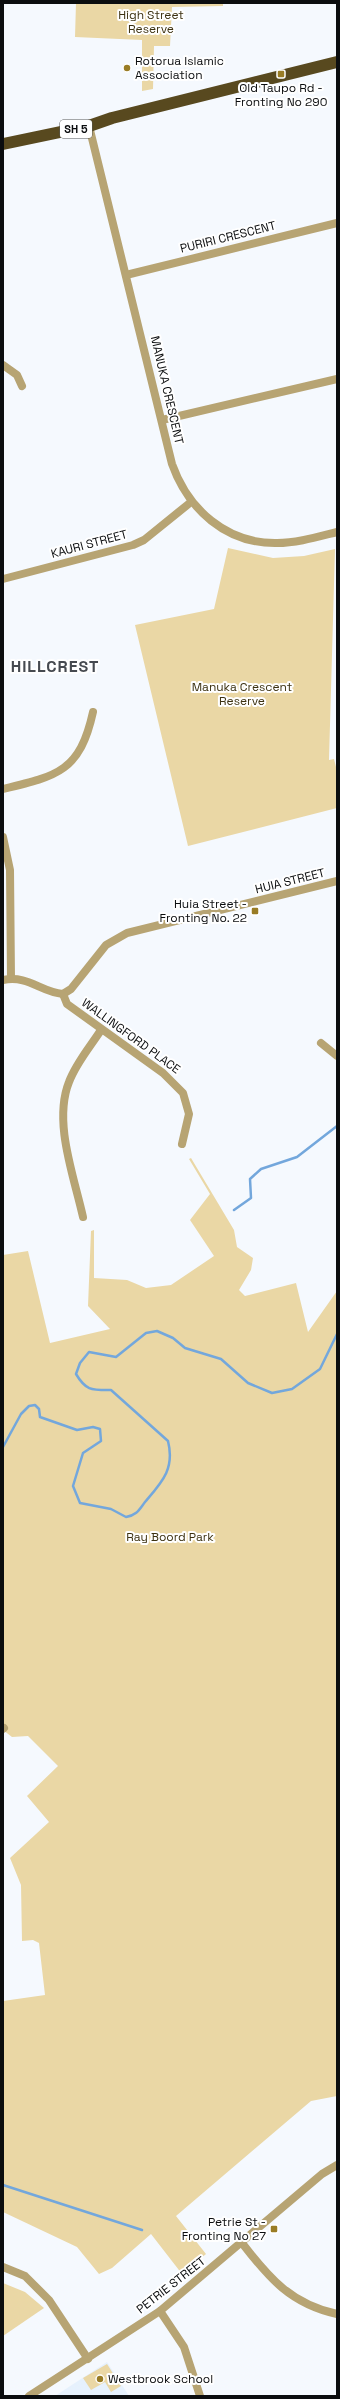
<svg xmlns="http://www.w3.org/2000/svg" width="340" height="2399" viewBox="0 0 340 2399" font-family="'Space Grotesk',sans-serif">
	<rect width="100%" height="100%" fill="#f5f9fe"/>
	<!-- built -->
	<path fill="#e6f1fd" d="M107,2362L129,2396H55Z"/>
	<!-- green -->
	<g fill="#ead7a5">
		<path d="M76,3H223V6L172,7L170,46H154L153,89L142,91V40L75,37Z"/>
		<path d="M228,548L273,558L304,556L335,549L329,760L334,759L337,771V808L188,846L135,625L214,609Z"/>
		<path d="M191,1158L234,1230L237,1247L253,1258L251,1270L239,1290L245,1296L296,1283L308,1332L337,1291V2096L311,2101L176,2216L206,2254L182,2274L151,2234L112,2268L99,2274L77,2247L3,2212V2001L45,1995L39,1943L33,1940L22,1941L21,1885L10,1858L49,1822L27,1796L58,1766L28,1736L12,1737L3,1730V1255L28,1251L50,1343L110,1329L88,1306L91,1231L94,1230V1278L127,1280L146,1288L171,1285L214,1256L190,1220L210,1194L189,1159Z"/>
		<path d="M3,2283L25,2292L44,2308L3,2336Z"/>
		<path d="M107,2364L121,2386L111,2392L105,2382L91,2390L83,2378Z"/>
	</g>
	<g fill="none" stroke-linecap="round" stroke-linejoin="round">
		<!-- stream -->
		<g stroke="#73a7dc" stroke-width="2.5">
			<path d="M234,1210L251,1198L250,1179L261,1169L297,1157L337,1126"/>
			<path d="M3,1447L21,1414L29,1406L35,1405L39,1409L40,1417L77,1430L93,1427L100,1429L101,1441L83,1453L73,1486L80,1503L111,1509L126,1517C137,1515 139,1510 145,1502C162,1482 175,1469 168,1441L111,1390C92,1390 86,1391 76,1374L80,1363L89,1352L116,1357L146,1333L157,1331L173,1338L185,1348L221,1359L248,1383L272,1393L292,1389L320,1369L337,1334"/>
			<path d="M3,2185L142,2230"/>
		</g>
		<!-- street -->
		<g stroke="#b7a473" stroke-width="8">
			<path d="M89,126L172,464C188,509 226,544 277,543C297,543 317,537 337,532"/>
			<path d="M126,275L337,223"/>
			<path d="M3,365L17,375L22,386"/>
			<path d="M162,420L337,379"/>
			<path d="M3,579L133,545L144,540L191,502"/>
			<path d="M3,789C58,776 80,771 93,712"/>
			<path d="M3,837L10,870L11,979"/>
			<path d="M3,980C29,975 40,992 63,994"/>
			<path d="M63,994L71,989L106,945L127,933L337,881"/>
			<path d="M63,994L67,1004L163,1073L183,1093L189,1114L182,1144"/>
			<path d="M321,1043L337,1056"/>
			<path d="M83,1217C74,1176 53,1122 69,1082C76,1063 90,1047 101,1030"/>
			<path d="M3,1729L4,1728"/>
			<path d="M242,2243C269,2278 291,2304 337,2314"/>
			<path d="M3,2267L25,2276L49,2300L88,2359"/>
			<path d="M160,2311L184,2347L200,2396"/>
			<path d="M29,2396L160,2311L322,2174L337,2165"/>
		</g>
		<!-- highway -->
		<path stroke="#58491f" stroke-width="12" d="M3,144L89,126L112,118L337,62"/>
	</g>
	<!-- markers -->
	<g fill="#997c25" stroke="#fff" stroke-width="1.5">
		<circle cx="127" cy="68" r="4"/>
		<rect x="277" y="70" width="8" height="8" rx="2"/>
		<rect x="251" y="907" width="8" height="8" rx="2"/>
		<rect x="270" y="2225" width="8" height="8" rx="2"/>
		<circle cx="100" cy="2379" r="4"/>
	</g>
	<g text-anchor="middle" stroke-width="4" stroke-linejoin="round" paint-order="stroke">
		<!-- shield labels -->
		<rect fill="#fff" stroke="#545657" stroke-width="1" x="60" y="120" width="32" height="18" rx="3"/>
		<g font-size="11" font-weight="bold" fill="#0b0d0f">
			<text x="76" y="133">SH 5</text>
		</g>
		<!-- park labels -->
		<g font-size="12" fill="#3c3111" stroke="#fff">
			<text x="151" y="19">High Street<tspan x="151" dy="14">Reserve</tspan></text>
			<text x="242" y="691">Manuka Crescent<tspan x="242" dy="14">Reserve</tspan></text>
			<text x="170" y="1541">Ray Boord Park</text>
		</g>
		<!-- poi labels -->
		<g font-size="12" fill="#0b0d0f" stroke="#fff" text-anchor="start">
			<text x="135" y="65">Rotorua Islamic<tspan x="135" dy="14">Association</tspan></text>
			<text x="281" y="92" text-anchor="middle">Old Taupo Rd -<tspan x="281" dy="14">Fronting No 290</tspan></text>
			<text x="247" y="908" text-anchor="end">Huia Street -<tspan x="247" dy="14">Fronting No. 22</tspan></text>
			<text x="266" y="2226" text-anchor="end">Petrie St -<tspan x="266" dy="14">Fronting No 27</tspan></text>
			<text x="108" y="2383">Westbrook School</text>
		</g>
		<!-- street labels -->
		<g font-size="12" fill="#0b0d0f" stroke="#fff">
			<text transform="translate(228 237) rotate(-14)" y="4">PURIRI CRESCENT</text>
			<text transform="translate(167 390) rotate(77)" y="4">MANUKA CRESCENT</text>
			<text transform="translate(89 544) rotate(-15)" y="4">KAURI STREET</text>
			<text transform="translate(290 881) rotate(-14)" y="4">HUIA STREET</text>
			<text transform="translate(131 1036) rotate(36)" y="4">WALLINGFORD PLACE</text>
			<text transform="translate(171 2285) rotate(-38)" y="4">PETRIE STREET</text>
		</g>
		<!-- district labels -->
		<g font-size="16" font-weight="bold" letter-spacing="1" fill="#464a50" stroke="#fff">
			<text x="55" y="672">HILLCREST</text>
		</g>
	</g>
	<!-- border -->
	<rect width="340" height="2399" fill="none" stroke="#0b0d0f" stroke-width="8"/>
</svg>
